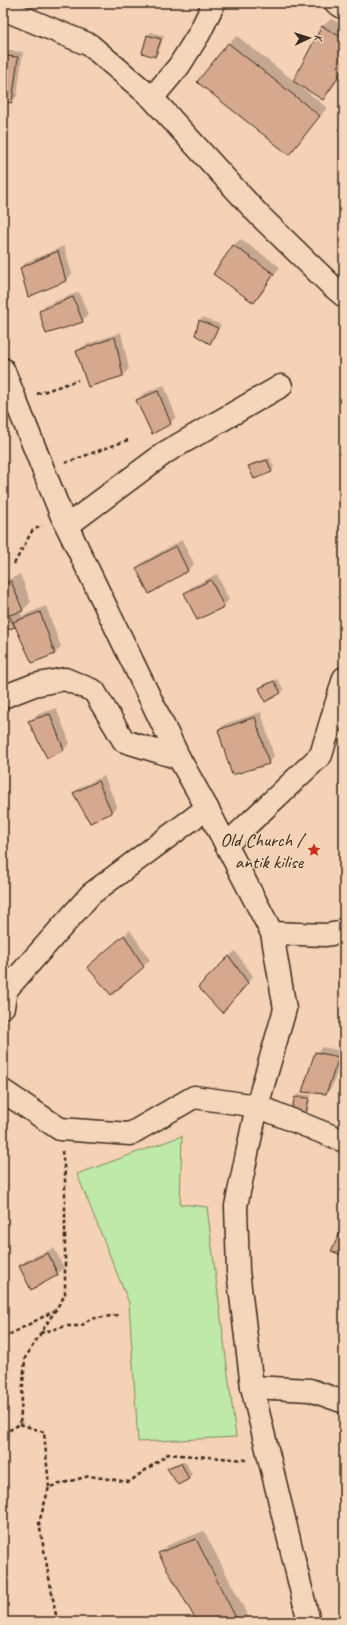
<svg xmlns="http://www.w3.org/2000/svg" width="347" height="1625" viewBox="0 0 347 1625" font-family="Caveat,sans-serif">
	<rect width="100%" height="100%" fill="#f5d1b5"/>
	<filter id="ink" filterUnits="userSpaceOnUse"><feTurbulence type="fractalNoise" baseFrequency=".025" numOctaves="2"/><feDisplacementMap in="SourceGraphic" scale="8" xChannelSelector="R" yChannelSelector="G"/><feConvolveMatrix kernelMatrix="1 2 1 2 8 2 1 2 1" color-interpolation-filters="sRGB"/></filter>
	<g filter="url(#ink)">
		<!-- green -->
		<path fill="#bfe9a6" stroke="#7d8a62" d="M182,1136L180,1204L207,1207L236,1437L138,1442L129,1303L77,1174Z"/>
		<!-- shadow -->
		<g fill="#0003">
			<path d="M331,19L344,26V71L331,90L323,99L300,84L299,85L327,108L289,154L228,44L237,36L294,81L322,27Z"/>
			<path d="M151,32L164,36L158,53L155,56L143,53L148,35Z"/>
			<path d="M3,50L23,52L17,96L11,102L3,100Z"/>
			<path d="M240,239L280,267L260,296L254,302L214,274L234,245Z"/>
			<path d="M64,246L72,274L66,281L21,268L27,262Z"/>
			<path d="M79,292L88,315L82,321L40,311L46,305Z"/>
			<path d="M203,317L221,325L210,343L197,335L200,320Z"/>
			<path d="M121,332L129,369L123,375L77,352L83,346Z"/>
			<path d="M164,385L176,417L170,423L137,400L143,394Z"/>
			<path d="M270,458L274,468L271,471L249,466L252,463Z"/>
			<path d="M182,540L194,564L188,570L149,593L137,568L143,562Z"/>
			<path d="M3,566L8,580L20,574L31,602L23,610L20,611L22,616L46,606L61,647L55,653L16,626L3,630Z"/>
			<path d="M217,574L229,600L223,606L185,593L191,587Z"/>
			<path d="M277,679L284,690L266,701L260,688L263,685Z"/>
			<path d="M56,708L70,743L64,749L47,756L30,721L36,715Z"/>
			<path d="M261,712L274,757L268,763L219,730L225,724Z"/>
			<path d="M104,776L117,806L111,813L74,793L80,787Z"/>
			<path d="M130,930L150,960L111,994L95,961Z"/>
			<path d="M235,951L253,976L228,1006L199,987Z"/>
			<path d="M322,1047L344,1051L332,1087L326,1093L316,1053Z"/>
			<path d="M299,1094L311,1095L308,1112L305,1115L296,1098Z"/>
			<path d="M54,1248L64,1268L57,1274L20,1266L26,1260Z"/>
			<path d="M185,1461L192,1475L178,1484L169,1468L172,1465Z"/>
			<path d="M204,1531L251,1622H199L159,1553L168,1545Z"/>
		</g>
		<!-- building -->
		<g fill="#d6a98f" stroke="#3b2a1e">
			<path d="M322,26L344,39V68L323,100L293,81Z"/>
			<path d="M147,35L161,39L155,57L142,53Z"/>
			<path d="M228,43L320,116L289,155L197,82Z"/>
			<path d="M3,56L18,57L12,103L3,101Z"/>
			<path d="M233,245L274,274L254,303L213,274Z"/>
			<path d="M58,251L66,281L28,297L20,268Z"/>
			<path d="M73,297L83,322L46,334L39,311Z"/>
			<path d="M199,320L218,328L210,344L195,335Z"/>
			<path d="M115,337L123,376L88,387L76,351Z"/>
			<path d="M158,391L171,424L152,434L136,400Z"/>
			<path d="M267,460L272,472L254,479L248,466Z"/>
			<path d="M176,546L188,571L149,594L136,568Z"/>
			<path d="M211,580L224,607L197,620L184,593Z"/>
			<path d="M11,581L23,611L9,615L15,627L3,631V585Z"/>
			<path d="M40,612L55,654L32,663L13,622Z"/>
			<path d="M274,681L281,693L265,702L259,688Z"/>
			<path d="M50,714L64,750L47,758L28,721Z"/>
			<path d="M255,717L269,764L232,775L218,730Z"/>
			<path d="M98,781L112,813L90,823L73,793Z"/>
			<path d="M124,935L144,967L111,995L87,967Z"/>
			<path d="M229,956L248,983L222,1013L198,987Z"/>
			<path d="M315,1052L339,1057L326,1094L302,1092Z"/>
			<path d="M295,1097L309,1098L305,1116L291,1111Z"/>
			<path d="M344,1225V1256L331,1251Z"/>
			<path d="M48,1253L58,1275L31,1290L19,1266Z"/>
			<path d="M181,1463L189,1479L178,1485L167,1468Z"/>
			<path d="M196,1539L238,1622H197L158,1553Z"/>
		</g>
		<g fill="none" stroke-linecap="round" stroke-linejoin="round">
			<!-- street casing -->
			<g stroke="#3b2a1e" stroke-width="25">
				<g id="street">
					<path d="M336,3L344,8"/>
					<path d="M3,9L90,45L152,98L179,66L199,34L214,3"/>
					<path d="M152,98L259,215L332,286L344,296"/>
					<path d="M67,526L166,452L281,386"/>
					<path d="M3,697L34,685L65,679L94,691L124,741L179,758"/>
					<path d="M226,845L321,755L344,678"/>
					<path d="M272,933L326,935L344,932"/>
					<path d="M3,1007L6,990L91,894L207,808"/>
					<path d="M3,1091L60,1129L130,1134L194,1097L257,1106L344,1141"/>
					<path d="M252,1387L310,1390L344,1402"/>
				</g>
			</g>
			<!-- secondary casing -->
			<g stroke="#3b2a1e" stroke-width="25">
				<path id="secondary" d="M3,369L61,514L179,758L207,808L272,933L285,1009L257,1106L236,1206L238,1271L252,1387L309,1622"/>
			</g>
			<!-- path -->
			<g stroke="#3b2a1e" stroke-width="2.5" stroke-dasharray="4 3" stroke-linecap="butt">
				<path d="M37,394L78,380"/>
				<path d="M65,463L128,440"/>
				<path d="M14,564L32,531L42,525"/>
				<path d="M40,1333L66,1326H81L90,1319L118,1315"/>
				<path d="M3,1338L54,1311"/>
				<path d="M20,1424L44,1432L49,1487"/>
				<path d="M3,1434L20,1424L25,1358L65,1295V1174L62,1151"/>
				<path d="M55,1622L56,1615L39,1523L49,1487L89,1476L129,1482L168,1454L247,1460"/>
			</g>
			<!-- street -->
			<use href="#street" stroke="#f4d6ba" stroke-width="22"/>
			<!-- secondary -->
			<use href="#secondary" stroke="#f4d6ba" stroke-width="22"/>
		</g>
	</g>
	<!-- icons -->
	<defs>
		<g id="sight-bare" transform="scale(1.08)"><path d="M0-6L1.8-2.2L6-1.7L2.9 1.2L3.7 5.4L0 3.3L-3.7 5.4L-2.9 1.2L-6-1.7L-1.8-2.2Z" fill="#c8321e" stroke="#f4d6ba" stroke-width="2.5" paint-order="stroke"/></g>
	</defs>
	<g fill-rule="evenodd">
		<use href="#sight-bare" x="314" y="850"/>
	</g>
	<g text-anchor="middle" stroke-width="3" stroke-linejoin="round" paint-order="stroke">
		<!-- poi labels -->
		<g font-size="19" fill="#3b2a1e" stroke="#f4d6ba" text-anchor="end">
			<text x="303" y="846">Old Church /<tspan x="303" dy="22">antik kilise</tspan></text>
		</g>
	</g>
	<!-- margin -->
	<rect width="347" height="1625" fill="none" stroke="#f4d6ba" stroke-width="16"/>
	<rect x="8" y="8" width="331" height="1609" fill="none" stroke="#3b2a1e" stroke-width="1.5" filter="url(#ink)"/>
	<!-- north arrow -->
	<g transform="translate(309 38) rotate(86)" stroke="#f4d6ba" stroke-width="3" paint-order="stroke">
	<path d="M0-3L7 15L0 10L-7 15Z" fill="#3b2a1e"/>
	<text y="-6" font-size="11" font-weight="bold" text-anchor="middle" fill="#3b2a1e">K</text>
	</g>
</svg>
